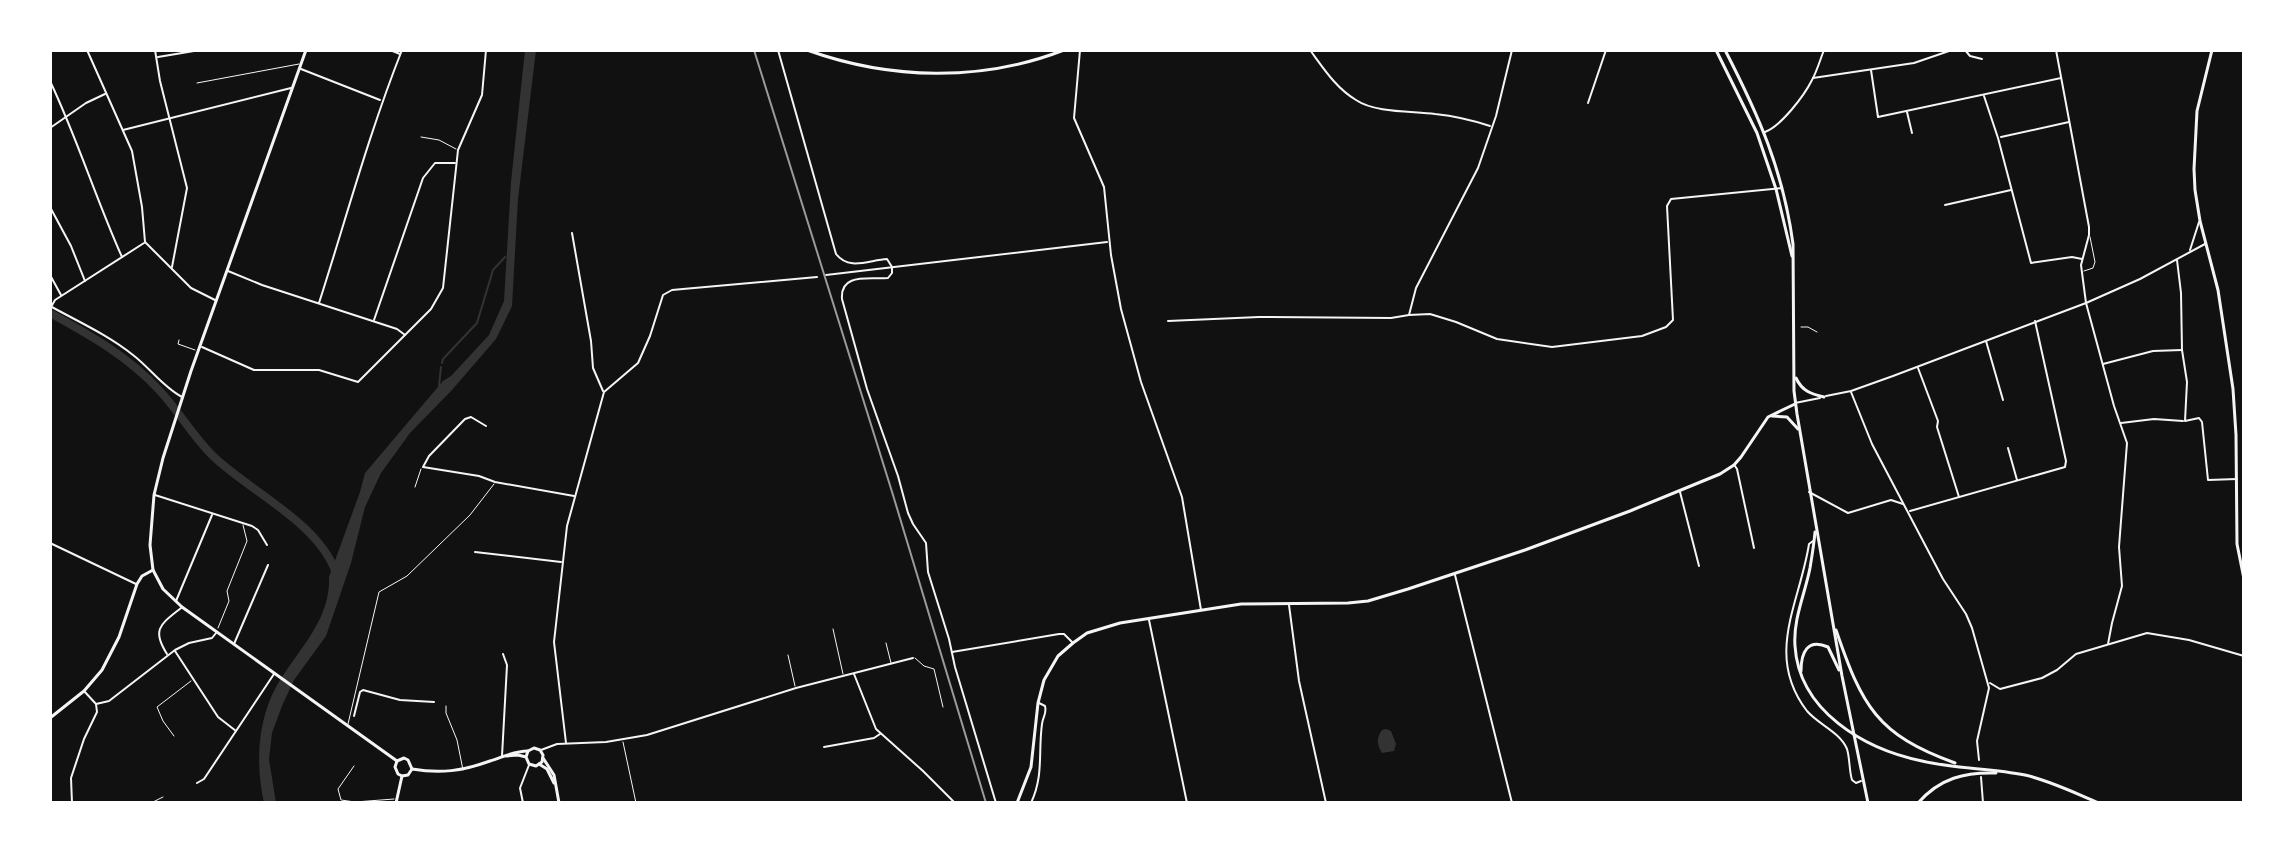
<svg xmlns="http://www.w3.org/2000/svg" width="2294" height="853" viewBox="0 0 2294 853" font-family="Karla,sans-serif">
	<rect width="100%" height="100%" fill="#111"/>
	<!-- water -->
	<g fill="#333">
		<path d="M525,50H536L518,199L512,306L496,339L452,390L410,433L381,473L365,507L351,563L326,636L294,680L282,706L272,733L269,759L276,803H264C256,767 257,727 273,693C292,654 331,624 329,577L360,492L365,473L443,381L451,376L489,335L504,301L511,182Z"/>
		<path d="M1386,729L1391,731L1396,744L1394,751L1382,753C1377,745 1376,738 1382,730Z"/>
	</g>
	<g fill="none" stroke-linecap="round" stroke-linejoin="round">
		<!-- stream -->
		<g stroke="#333" stroke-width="2">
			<path d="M442,363L443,359L477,323L493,270L505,257"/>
			<path d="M439,386L441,367"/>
		</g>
		<!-- river -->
		<path stroke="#333" stroke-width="8" d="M50,313C90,335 129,357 159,390C179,411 193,437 214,457C251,492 319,523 336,573"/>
		<!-- service -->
		<g stroke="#f5f5f5" stroke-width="1">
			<path d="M197,83L299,64"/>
			<path d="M421,137L439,140L456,149"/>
			<path d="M2084,271L2093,268L2095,262L2090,237"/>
			<path d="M1801,327H1808L1817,332"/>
			<path d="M179,340L178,344L195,350"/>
			<path d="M415,487L421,469"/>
			<path d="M218,628L229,601L227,591L247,541L243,525"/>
			<path d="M833,629L843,674"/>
			<path d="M886,643L891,663"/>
			<path d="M788,655L795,686"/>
			<path d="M915,658L924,666L934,669L943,707"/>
			<path d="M446,706V713L457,740L463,770"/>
			<path d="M348,724L379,592L407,576L470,515L494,484"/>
			<path d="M174,736L163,721L157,707L191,681"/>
			<path d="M623,742L636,803"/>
			<path d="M354,766L338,789L341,800L355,802L394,799"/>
			<path d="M151,803L163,797"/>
		</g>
		<!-- minor -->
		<g stroke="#f5f5f5" stroke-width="2">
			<path d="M87,50L132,151L142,207L145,242L191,288L215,300"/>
			<path d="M155,50L160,81L187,188L172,267"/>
			<path d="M390,50L400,54"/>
			<path d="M778,50L836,254C849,271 869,260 887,259L892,267"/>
			<path d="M1080,50L1074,118L1104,187L1111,255L1121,309L1141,382L1182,497L1201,610"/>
			<path d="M1310,50C1324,69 1336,88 1356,100C1375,113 1412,111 1435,114C1454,116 1472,120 1490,126"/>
			<path d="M1965,50L1970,56L1982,59"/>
			<path d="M2056,50L2089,227V235L2081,265L2086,303L2114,406L2127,443L2119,547L2122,586L2112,623L2108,644"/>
			<path d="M158,57L200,50"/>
			<path d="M301,69L380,100"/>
			<path d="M1871,70L1878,117L2061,78"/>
			<path d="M1813,78L1914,63L1949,51"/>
			<path d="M50,81C77,138 96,199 122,257"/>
			<path d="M1984,96L1998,138L2031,263L2072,257L2082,259"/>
			<path d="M1588,103L1606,50"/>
			<path d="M1907,112L1912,133"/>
			<path d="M50,128L86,103L105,94"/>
			<path d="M123,130L291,88"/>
			<path d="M1765,132C1781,126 1804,96 1812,80C1817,71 1820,60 1824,50"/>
			<path d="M2001,137L2069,122"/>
			<path d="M1945,205L2011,190"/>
			<path d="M50,207L71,246L85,281"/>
			<path d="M572,233L591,341L593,368L603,391"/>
			<path d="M2177,260L2181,293L2182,350L2187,382L2185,421L2199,418L2202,422L2208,480L2237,479"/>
			<path d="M892,267V273L888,278C870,280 840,272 842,299L867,389L898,476L908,513L913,524L926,543L928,572L949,639L955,667L996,803"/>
			<path d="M228,271L262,285L397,329L405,335"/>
			<path d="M50,275L61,295"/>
			<path d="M826,275L1107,242"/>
			<path d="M319,303C346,219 369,133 402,50"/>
			<path d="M50,306C79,322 108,335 133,355C150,368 163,387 182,397"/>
			<path d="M51,307L55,300L144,243"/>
			<path d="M1409,315L1430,314L1456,322L1497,339L1552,347L1642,336L1666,327L1673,320L1667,206L1671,199L1782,188"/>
			<path d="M374,320L423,178L435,163H455"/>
			<path d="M1168,321L1259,317L1391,318L1409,315L1416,288L1478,168L1496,116L1512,50"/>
			<path d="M1986,341L2003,400"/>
			<path d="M202,347L254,370H319L358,382L431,309L443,288L458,150L482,95L486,50"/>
			<path d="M2103,364L2153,351L2182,350"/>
			<path d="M1918,368L1938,421L1937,427L1959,497"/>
			<path d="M1851,392L1872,444L1943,579L1966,614L1972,628L1989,688L1977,741L1979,760"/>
			<path d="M2121,423L2154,419L2183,421"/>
			<path d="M486,426L471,417L465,419L429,456L423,467L479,476L495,482L574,496"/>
			<path d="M2008,448L2017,480"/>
			<path d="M1735,466L1737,469L1754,548"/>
			<path d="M1680,492L1699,566"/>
			<path d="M1809,492L1848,513L1891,500L1903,504"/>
			<path d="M155,495L252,526L258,530L267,545"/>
			<path d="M1910,511L2065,467L2066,461L2035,321"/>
			<path d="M1813,541L1809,544C1800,603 1764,655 1807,711C1819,725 1840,732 1847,749C1850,759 1849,770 1852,780L1856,783L1861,781"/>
			<path d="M50,543L136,584"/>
			<path d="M475,552L561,562"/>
			<path d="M1455,575L1512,803"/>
			<path d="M176,601L212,515"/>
			<path d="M1289,605L1299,681L1326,803"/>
			<path d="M1149,620L1187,803"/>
			<path d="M234,644L268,565"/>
			<path d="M175,651L218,717L236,731"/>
			<path d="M952,652L1059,634H1064L1072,642"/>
			<path d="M167,654C151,629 161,624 181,608"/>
			<path d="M854,674L876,729L923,771L955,803"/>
			<path d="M1990,683L2000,689L2042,678L2057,670L2076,654L2147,633L2189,640L2244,656"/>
			<path d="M96,704L109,701L175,650L189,643L212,638L216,633"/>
			<path d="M354,716L360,692L363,690L400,700L434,702"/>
			<path d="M566,743L554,642L567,526L604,392L638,363L650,336L663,295L672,290L683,289L817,277"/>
			<path d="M824,747L874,738L880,734"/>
			<path d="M541,750L557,744L606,742L647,735L796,688L913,658"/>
			<path d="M502,756L507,665L503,654"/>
			<path d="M1981,777L1983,803"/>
			<path d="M197,783L204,779L274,674"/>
			<path d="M72,803L71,778L84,739L97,712L96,704L84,691"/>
			<path d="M523,803L520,788L529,765"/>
			<path d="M1031,803C1044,775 1038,753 1042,724C1043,716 1047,714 1045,706L1039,703"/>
		</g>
		<!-- tertiary -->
		<g stroke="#f5f5f5" stroke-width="2">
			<path d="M2190,250L2199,222"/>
			<path d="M1826,396L1851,391L1893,376L2086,303L2140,279L2205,244"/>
			<path d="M1795,403L1820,398"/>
		</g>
		<!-- secondary -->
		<g stroke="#f5f5f5" stroke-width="3">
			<path d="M306,50L191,371L163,458L154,495L150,545L153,570L163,589L182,607L397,761L404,758L408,760L412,769L408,775L402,776"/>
			<path d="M2212,50L2197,111L2194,169L2195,190L2200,221L2218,290L2233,389L2236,435L2237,544L2244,579"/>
			<path d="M1772,416L1787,417L1798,429"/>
			<path d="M50,718L84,691L102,670L119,637L137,584L142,576L153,570"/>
			<path d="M506,756L518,755L526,757L529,764L536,766L542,762L543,755L540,750L534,748L528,751L526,757"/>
			<path d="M543,758L554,775L559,803"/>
			<path d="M539,764L547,769L554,783"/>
			<path d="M412,769C441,774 462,771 490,761C503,757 514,751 528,751"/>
			<path d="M396,803L402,776L398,774L395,767L397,761"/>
			<path d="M1017,803L1031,767L1038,703L1044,680L1058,656L1073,643L1087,633L1120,623L1241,604L1348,603L1368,601L1408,589L1525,550L1630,511L1720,474L1734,465L1741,457L1768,417L1795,404"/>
		</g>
		<!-- primary -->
		<g stroke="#f5f5f5" stroke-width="3">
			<path d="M807,50C890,80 982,82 1064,50"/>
			<path d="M1716,50L1757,133L1776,189L1792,256"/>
			<path d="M1725,50C1759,116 1783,170 1793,244L1794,391L1797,414L1842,676L1868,803"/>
			<path d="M1796,378C1802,391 1811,394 1824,397"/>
			<path d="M1815,532C1814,544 1812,556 1810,568C1805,594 1793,619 1795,646C1799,711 1864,749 1922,761C1955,769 1991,768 2025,775C2051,781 2075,793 2099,803"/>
			<path d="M1836,630C1862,706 1877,735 1955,763"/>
			<path d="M1801,671C1801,653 1807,638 1828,647L1839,670"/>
			<path d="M1918,803C1940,778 1965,772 1996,773"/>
		</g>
		<!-- rail -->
		<path stroke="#9a9a9a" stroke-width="2" d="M754,50L893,495L986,803"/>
	</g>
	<!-- border -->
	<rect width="2294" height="853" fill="none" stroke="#ffffff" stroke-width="104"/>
</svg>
